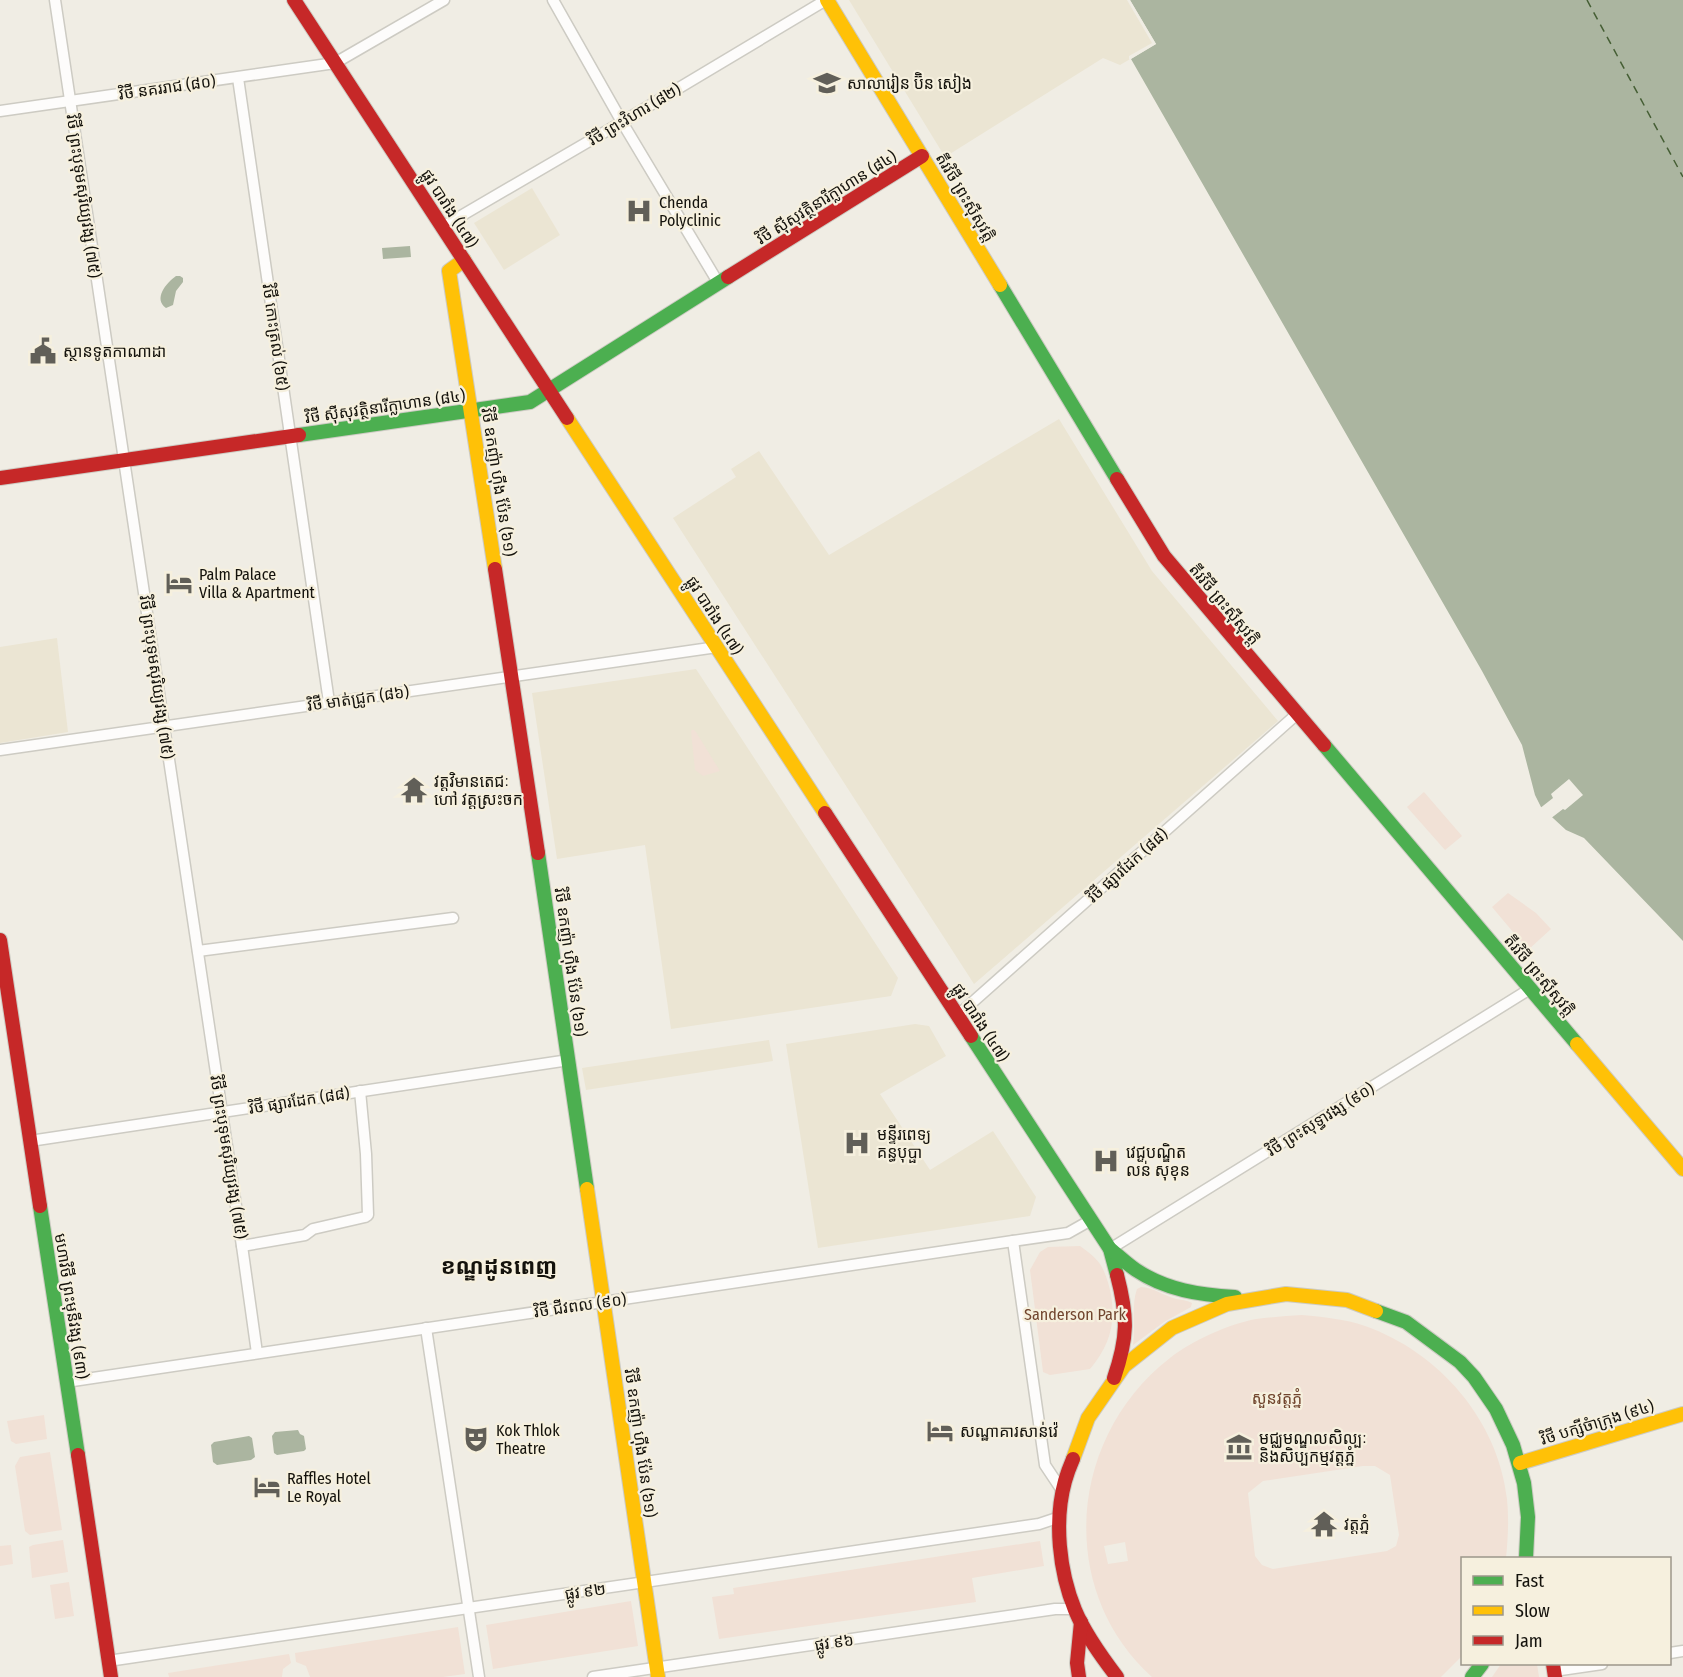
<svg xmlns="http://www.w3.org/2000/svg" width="1683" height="1677" viewBox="0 0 1683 1677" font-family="'Fira Sans Condensed','Noto Sans Khmer',sans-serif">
	<rect width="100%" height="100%" fill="#f0ede4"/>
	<!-- built -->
	<g fill="#ebe5d3">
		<path d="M849,0H1130L1156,44L1120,65L1103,58L945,157Z"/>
		<path d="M532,188L560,235L504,270L474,223Z"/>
		<path d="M1059,419L1152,571L1278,721L974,984L673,518L736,477L731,469L759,451L829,555Z"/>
		<path d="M57,638L68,732L0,743V647Z"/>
		<path d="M696,669L898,978L891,996L671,1029L645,845L557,859L532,693Z"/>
		<path d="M915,1024L929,1026L946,1056L880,1094L930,1170L993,1131L1036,1197L1030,1216L818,1248L786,1044Z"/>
		<path d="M769,1040L773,1061L586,1090L582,1068Z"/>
	</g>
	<!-- green -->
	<g fill="#f1e1d6" fill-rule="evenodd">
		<path d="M692,730H694L696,732L720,771L703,776L695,770L691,731Z"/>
		<path d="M1424,792L1462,836L1445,850L1407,807Z"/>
		<path d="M1508,893L1536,913L1551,929L1528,950L1492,907Z"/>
		<path d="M1080,1246C1087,1251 1095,1257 1100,1264C1106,1273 1109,1285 1111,1295C1116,1325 1109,1346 1090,1369L1050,1375L1043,1372L1030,1270L1040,1252L1048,1247Z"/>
		<path d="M1141,1287C1153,1287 1164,1296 1176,1299C1182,1300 1186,1300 1192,1303L1191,1307L1164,1322L1133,1345C1136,1326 1131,1305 1137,1289Z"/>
		<path d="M1302,1315C1323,1317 1345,1319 1365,1326C1439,1352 1498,1420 1507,1499C1509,1519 1508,1538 1506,1558H1462V1656L1441,1677H1152C1055,1589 1069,1436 1170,1358C1191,1341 1229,1324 1256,1319C1271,1317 1287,1316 1302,1315ZM1363,1466H1375L1390,1475L1399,1535L1396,1546L1387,1551L1273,1569L1262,1565L1255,1556L1248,1493L1263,1481ZM1125,1542L1128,1561L1108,1564L1104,1546Z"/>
		<path d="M44,1415L47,1439L16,1444L11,1441L7,1421Z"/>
		<path d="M50,1452L62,1530L30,1535L25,1531L15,1466L20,1457Z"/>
		<path d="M63,1540L68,1572L32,1578L29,1547L33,1545Z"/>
		<path d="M1040,1541L1044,1566L972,1578L976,1602L719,1639L712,1597L734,1594L733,1588Z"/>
		<path d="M11,1545L13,1564L0,1566V1546Z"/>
		<path d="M69,1582L74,1616L55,1619L50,1585Z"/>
		<path d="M631,1601L638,1646L493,1669L486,1625Z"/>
		<path d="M458,1627L465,1674L443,1677H310L306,1666L296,1662L295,1653Z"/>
		<path d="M289,1654L291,1663L283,1669L282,1677H169L168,1673Z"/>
		<path d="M1501,1664H1537L1539,1677H1492Z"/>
	</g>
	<!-- water -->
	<g fill="#abb5a0">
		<path d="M1130,0H1683V941L1584,838L1566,830L1541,807L1535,795L1522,745L1482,671L1131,59L1156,44Z"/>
		<path d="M410,246L411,257L383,259L382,248Z"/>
		<path d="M176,276H180L183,278V282L176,291L173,305L166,308C153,299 166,283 176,276Z"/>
		<path d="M298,1430L300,1434L304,1436L306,1449L304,1451L277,1455L274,1453L272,1436L275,1432Z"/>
		<path d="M249,1436L252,1438L255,1457L251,1460L217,1465L213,1462L211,1445L214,1442Z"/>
	</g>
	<!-- pier -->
	<g fill="#f0ede4">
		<path d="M1127,0H1130L1156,44L1129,60V56L1152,43Z"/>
		<path d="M1569,779L1583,795L1565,810L1563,809L1550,819L1539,809L1553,798L1551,794Z"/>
	</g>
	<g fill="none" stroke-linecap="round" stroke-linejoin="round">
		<!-- ferry -->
		<path stroke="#455e34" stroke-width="1.5" stroke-dasharray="8 6" stroke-linecap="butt" d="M1587,0L1683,177"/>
		<!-- street casing -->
		<g stroke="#cdcbc3" stroke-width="13">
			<g id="street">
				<path d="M55,0L242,1246L257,1353"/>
				<path d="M553,0L622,122L719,284"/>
				<path d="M238,78L329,702"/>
				<path d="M0,111L335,63L444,0"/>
				<path d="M442,227L622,122L826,0"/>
				<path d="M0,750L717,647"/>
				<path d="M198,951L453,918"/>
				<path d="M957,1016L1297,714"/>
				<path d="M30,1141L569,1060"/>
				<path d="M1013,1241L1045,1465L1063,1492"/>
				<path d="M242,1246L305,1235L313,1229L365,1217L368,1215L366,1154L360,1091"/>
				<path d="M1110,1249L1530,989"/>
				<path d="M426,1328L479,1677"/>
				<path d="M66,1382L1013,1241L1068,1233L1091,1220"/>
				<path d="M1670,1653L1683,1651"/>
				<path d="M108,1661L1039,1524L1060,1517"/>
				<path d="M1554,1671L1602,1664"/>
				<path d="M593,1677L1055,1609H1075"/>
			</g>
		</g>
		<!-- fast casing -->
		<g stroke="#cdcbc3" stroke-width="16">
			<g id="fast">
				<path d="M1000,285L1117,479"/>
				<path d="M299,435L530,402L728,277"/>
				<path d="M1324,745L1577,1044"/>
				<path d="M538,853L587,1189"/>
				<path d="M971,1036L1110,1249L1117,1275"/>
				<path d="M40,1206L78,1455"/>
				<path d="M1110,1249C1119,1256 1127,1264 1136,1270C1166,1290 1200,1295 1235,1297"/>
				<path d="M1376,1311L1406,1322L1460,1362L1474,1377L1496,1409L1513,1445L1524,1483L1528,1517L1526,1558"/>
				<path d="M1472,1677L1482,1664"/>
			</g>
		</g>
		<!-- slow casing -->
		<g stroke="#cdcbc3" stroke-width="16">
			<g id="slow">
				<path d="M827,0L1000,285"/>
				<path d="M464,260L449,271L495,569"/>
				<path d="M567,418L825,813"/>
				<path d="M1577,1044L1683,1169"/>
				<path d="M587,1189L658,1677"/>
				<path d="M1073,1459L1088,1418L1124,1366L1172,1328L1227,1304L1286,1294L1347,1300L1376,1311"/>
				<path d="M1520,1463L1683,1414"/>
			</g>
		</g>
		<!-- jam casing -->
		<g stroke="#cdcbc3" stroke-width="16">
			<g id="jam">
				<path d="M294,0L567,418"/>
				<path d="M728,277L922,156"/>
				<path d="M0,478L299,435"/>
				<path d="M1117,479L1164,556L1324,745"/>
				<path d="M495,569L538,853"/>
				<path d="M825,813L971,1036"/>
				<path d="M0,940L40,1206"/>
				<path d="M1114,1378C1128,1337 1128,1317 1117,1275"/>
				<path d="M78,1455L111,1677"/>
				<path d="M1073,1459C1070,1466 1067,1474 1065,1481C1054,1521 1059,1571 1075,1610C1085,1634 1101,1656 1117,1677"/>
				<path d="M1553,1664L1555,1677"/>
				<path d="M1079,1677L1077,1663L1081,1622"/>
			</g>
		</g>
		<!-- street -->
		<use href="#street" stroke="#fdfcfb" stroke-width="10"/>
		<!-- fast -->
		<use href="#fast" stroke="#4caf50" stroke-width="14"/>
		<!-- slow -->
		<use href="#slow" stroke="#ffc107" stroke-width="14"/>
		<!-- jam -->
		<use href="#jam" stroke="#c62828" stroke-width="14"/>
	</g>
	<!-- icons -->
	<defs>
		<g id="school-bare" transform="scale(2.07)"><path d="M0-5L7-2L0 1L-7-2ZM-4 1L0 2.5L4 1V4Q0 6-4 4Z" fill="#615f58" stroke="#f6f0de" stroke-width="2.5" paint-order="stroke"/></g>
		<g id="hospital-bare" transform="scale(2.07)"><path d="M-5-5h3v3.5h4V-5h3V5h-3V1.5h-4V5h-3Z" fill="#615f58" stroke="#f6f0de" stroke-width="2.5" paint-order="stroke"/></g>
		<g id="civic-bare" transform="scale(2.07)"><path d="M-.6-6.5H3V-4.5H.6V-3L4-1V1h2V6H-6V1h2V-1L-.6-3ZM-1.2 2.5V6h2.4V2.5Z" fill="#615f58" stroke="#f6f0de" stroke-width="2.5" paint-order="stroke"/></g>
		<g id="hotel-bare" transform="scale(2.07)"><path d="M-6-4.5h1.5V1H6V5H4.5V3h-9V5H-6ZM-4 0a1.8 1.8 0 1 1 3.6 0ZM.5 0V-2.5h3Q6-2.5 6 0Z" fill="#615f58" stroke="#f6f0de" stroke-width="2.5" paint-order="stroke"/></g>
		<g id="temple-bare" transform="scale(2.07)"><path d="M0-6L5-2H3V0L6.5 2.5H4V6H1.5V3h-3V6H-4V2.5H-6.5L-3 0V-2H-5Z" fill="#615f58" stroke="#f6f0de" stroke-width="2.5" paint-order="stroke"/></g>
		<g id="theatre-bare" transform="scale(2.07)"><path d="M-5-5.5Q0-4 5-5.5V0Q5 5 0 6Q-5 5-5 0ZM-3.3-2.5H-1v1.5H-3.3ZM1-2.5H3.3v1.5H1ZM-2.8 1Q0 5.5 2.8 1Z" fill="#615f58" stroke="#f6f0de" stroke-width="2.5" paint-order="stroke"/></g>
		<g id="museum-bare" transform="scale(2.07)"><path d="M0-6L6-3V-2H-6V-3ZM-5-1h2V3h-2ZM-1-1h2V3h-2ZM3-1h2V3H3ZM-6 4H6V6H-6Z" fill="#615f58" stroke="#f6f0de" stroke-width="2.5" paint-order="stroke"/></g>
	</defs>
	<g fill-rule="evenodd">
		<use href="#school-bare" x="827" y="83"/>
		<use href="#hospital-bare" x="639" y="211"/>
		<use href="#civic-bare" x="43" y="351"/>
		<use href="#hotel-bare" x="179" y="583"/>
		<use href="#temple-bare" x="414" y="790"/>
		<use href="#hospital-bare" x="857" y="1143"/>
		<use href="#hospital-bare" x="1106" y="1161"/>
		<use href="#hotel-bare" x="940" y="1431"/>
		<use href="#theatre-bare" x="476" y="1439"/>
		<use href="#museum-bare" x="1239" y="1447"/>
		<use href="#hotel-bare" x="267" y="1487"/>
		<use href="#temple-bare" x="1324" y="1524"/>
	</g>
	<g text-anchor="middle" stroke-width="4.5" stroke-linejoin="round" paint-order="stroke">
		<!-- poi labels -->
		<g font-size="16" fill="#14120c" stroke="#f6f0de" text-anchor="start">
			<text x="847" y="89">សាលារៀន ប៊ិន សៀង</text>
			<text x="659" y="208">Chenda<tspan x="659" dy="18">Polyclinic</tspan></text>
			<text x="63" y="357">ស្ថានទូតកាណាដា</text>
			<text x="199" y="580">Palm Palace<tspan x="199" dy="18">Villa &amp; Apartment</tspan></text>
			<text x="434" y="787">វត្តវិមានតេជៈ<tspan x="434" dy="18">ហៅ វត្តស្រះចក</tspan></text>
			<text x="877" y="1140">មន្ទីរពេទ្យ<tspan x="877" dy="18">គន្ធបុប្ផា</tspan></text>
			<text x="1126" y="1158">វេជ្ជបណ្ឌិត<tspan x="1126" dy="18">លន់ សុខុន</tspan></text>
			<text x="496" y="1436">Kok Thlok<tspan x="496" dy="18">Theatre</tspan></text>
			<text x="960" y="1437">សណ្ឋាគារសាន់វ៉េ</text>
			<text x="1259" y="1444">មជ្ឈមណ្ឌលសិល្បៈ<tspan x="1259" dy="18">និងសិប្បកម្មវត្តភ្នំ</tspan></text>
			<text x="287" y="1484">Raffles Hotel<tspan x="287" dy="18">Le Royal</tspan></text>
			<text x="1344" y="1530">វត្ដភ្នំ</text>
		</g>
		<!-- street labels -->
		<g font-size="16" fill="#14120c" stroke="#f6f0de">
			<text transform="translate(167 87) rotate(-8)" y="6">វិថី នគររាជ (៨០)</text>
			<text transform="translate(634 114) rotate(-31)" y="6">វិថី ព្រះវិហារ (៨២)</text>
			<text transform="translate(84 196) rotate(82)" y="6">វិថី ព្រះបុទុមសុរិយ្យវង្ស (៧៥)</text>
			<text transform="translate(826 197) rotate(-32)" y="6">វិថី ស៊ីសុវត្ថិនារីក្លាហាន (៨៤)</text>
			<text transform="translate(966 197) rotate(59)" y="6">តីរវិថី ព្រះស៊ីសុវត្តិ</text>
			<text transform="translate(450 208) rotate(57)" y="6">ផ្លូវ បារាំង (៤៧)</text>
			<text transform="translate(276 337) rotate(82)" y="6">វិថី កោះត្រល់ (៦៥)</text>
			<text transform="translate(385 406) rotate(-8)" y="6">វិថី ស៊ីសុវត្ថិនារីក្លាហាន (៨៤)</text>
			<text transform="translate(499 482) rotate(81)" y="6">វិថី ឧកញ៉ា ហ៊ីង ប៉ែន (៦១)</text>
			<text transform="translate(1225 604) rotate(50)" y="6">តីរវិថី ព្រះស៊ីសុវត្តិ</text>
			<text transform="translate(715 615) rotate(57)" y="6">ផ្លូវ បារាំង (៤៧)</text>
			<text transform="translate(157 677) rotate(82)" y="6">វិថី ព្រះបុទុមសុរិយ្យវង្ស (៧៥)</text>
			<text transform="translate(358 698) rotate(-8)" y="6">វិថី មាត់ជ្រូក (៨៦)</text>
			<text transform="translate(1127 865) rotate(-42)" y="6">វិថី ផ្សារដែក (៨៨)</text>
			<text transform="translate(571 962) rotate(82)" y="6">វិថី ឧកញ៉ា ហ៊ីង ប៉ែន (៦១)</text>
			<text transform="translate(1540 975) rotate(50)" y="6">តីរវិថី ព្រះស៊ីសុវត្តិ</text>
			<text transform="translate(981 1022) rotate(57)" y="6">ផ្លូវ បារាំង (៤៧)</text>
			<text transform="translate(299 1100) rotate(-9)" y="6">វិថី ផ្សារដែក (៨៨)</text>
			<text transform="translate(1320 1119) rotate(-32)" y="6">វិថី ព្រះសុទ្ធាវង្ស (៩០)</text>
			<text transform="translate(229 1157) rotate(81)" y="6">វិថី ព្រះបុទុមសុរិយ្យវង្ស (៧៥)</text>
			<text transform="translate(580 1305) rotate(-8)" y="6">វិថី ជីវពល (៩០)</text>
			<text transform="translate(72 1306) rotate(81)" y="6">មហាវិថី ព្រះមុនីវង្ស (៩៣)</text>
			<text transform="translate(1597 1422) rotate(-17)" y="6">វិថី បក្សីចំាក្រុង (៩៤)</text>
			<text transform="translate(641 1443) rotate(82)" y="6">វិថី ឧកញ៉ា ហ៊ីង ប៉ែន (៦១)</text>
			<text transform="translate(585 1591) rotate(-8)" y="6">ផ្លូវ ៩២</text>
			<text transform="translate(834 1642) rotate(-8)" y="6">ផ្លូវ ៩៦</text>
		</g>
		<!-- park labels -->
		<g font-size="16" fill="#71452e" stroke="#f6f0de">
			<text x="1075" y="1320">Sanderson Park</text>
			<text x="1277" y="1404">សួនវត្ដភ្នំ</text>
		</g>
		<!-- district labels -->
		<g font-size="22" font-weight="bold" fill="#14120c" stroke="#f6f0de">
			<text x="499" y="1274">ខណ្ឌដូនពេញ</text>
		</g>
	</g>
	<!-- legend -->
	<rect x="1461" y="1557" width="210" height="108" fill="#f6f0de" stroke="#9c978a" stroke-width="1.5"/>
	<rect x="1473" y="1576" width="30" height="9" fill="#4caf50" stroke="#9c978a" stroke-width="1.5"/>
	<text x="1515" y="1587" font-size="18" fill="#14120c">Fast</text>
	<rect x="1473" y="1606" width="30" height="9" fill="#ffc107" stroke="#9c978a" stroke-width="1.5"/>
	<text x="1515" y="1617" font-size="18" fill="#14120c">Slow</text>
	<rect x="1473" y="1636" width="30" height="9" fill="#c62828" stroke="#9c978a" stroke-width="1.5"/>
	<text x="1515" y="1647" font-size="18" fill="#14120c">Jam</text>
</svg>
